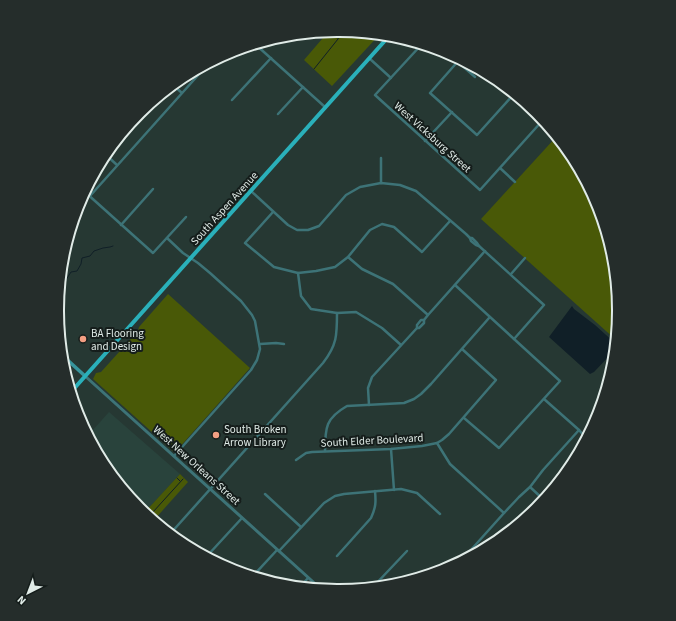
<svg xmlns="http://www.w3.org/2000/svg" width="676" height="621" viewBox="0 0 676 621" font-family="'Source Sans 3',sans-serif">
	<rect width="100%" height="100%" fill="#263833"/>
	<!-- built -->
	<path fill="#29433c" d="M109,412L180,474L144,513L139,509L105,466L83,425L85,423L93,430Z"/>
	<!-- green -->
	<g fill="#495907">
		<path d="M338,30L380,34L332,86L304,60L328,32L330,31Z"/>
		<path d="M556,137L571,155L597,203L613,256L618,311L616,340L548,279L481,219Z"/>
		<path d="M168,294L250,368L178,449L175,451H173L93,379L96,373L101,372L138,331L139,327Z"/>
		<path d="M180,474L188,482L154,520L144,513Z"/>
	</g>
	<!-- water -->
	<path fill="#101f27" d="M572,306L574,309L595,325L615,343V350L594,372L590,374L549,337Z"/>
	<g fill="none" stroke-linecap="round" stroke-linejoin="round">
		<!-- stream -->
		<g stroke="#101f27" stroke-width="1">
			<path d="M314,69L338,39L340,30"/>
			<path d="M60,289L71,272L77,271L81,264L82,258L90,256L94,251L103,248L110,247L113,246"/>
			<path d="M177,478L180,481"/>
			<path d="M150,517L153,512L183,479"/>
		</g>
		<!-- minor -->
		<g stroke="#3d7377" stroke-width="2.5">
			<path d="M255,44L325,107"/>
			<path d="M422,44L375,95L480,190L543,120"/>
			<path d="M369,58L391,78"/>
			<path d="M460,59L430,93L477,135L514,94"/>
			<path d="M458,62L475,77"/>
			<path d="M173,85L182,93"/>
			<path d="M232,100L271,58"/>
			<path d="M278,114L303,87"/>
			<path d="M425,141L452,112"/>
			<path d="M105,154L117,165"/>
			<path d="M381,158V183"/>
			<path d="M500,168L515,182"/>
			<path d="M251,191L288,225L297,230H308L319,226L346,195L360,187L381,183L400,185L416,191L466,234L470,238H472L477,243L479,246L544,305L514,339"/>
			<path d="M85,192L153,253L186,217"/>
			<path d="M90,196L209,63"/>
			<path d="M273,212L245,243L274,267L298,273L316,271L335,267L348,257L370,230L382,224L394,227L422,252L450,221"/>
			<path d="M121,225L153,189"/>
			<path d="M167,238L183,253L198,263L210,273L241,301L252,315L255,321L260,349L257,360L251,370L174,456"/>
			<path d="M470,238L471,241L476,245L479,246"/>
			<path d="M348,257L362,269L393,284L428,315"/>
			<path d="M298,273L301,296L311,309L337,313L356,312L382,328L401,345"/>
			<path d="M511,274L525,258"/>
			<path d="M455,285L560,381L499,448L464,418"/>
			<path d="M417,328H419L424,323V320L428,315L485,251"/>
			<path d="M260,344L276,343L284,344"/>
			<path d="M544,399L579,430L586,438"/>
			<path d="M369,405L368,388L372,377L417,328V325L421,320H424"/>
			<path d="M437,443L450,464L504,513"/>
			<path d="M391,449L394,490"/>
			<path d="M325,451C325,427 326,418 347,406L404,403L414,399L421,394L431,384L489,318"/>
			<path d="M296,460L306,453L312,452L391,449L422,446L437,443L442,440L449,434L496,380L462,349"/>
			<path d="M530,487L544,500"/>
			<path d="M265,494L301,527"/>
			<path d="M170,534L323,363C337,345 337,335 337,313"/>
			<path d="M279,551L324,503L335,496L344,494L401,489L417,493L440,514"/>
			<path d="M337,556L371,518C376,507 376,502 375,491"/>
			<path d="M215,561L208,555L242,518"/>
			<path d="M461,561L504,513L519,497L530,487L543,470L579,430"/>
			<path d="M253,576L277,550"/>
			<path d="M300,587L308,578"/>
			<path d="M372,588L407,551"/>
		</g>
		<!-- tertiary -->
		<path stroke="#3d7377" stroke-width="3" d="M85,376L321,589"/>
		<!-- secondary -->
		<path stroke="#37959d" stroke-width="3.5" d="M62,355L85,376"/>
		<!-- primary -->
		<path stroke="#2ab0ba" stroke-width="4" d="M71,392L390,35"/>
	</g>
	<!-- markers -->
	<g fill="#f39f83" stroke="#151d1b" stroke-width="1.5">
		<circle cx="83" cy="339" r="4"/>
		<circle cx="216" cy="435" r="4"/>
	</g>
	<g text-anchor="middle" stroke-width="4" stroke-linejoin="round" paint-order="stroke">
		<!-- street labels -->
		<g font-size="11" fill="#e0ebe7" stroke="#151d1b">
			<text transform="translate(433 137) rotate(42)" y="4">West Vicksburg Street</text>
			<text transform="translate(224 208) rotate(-48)" y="4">South Aspen Avenue</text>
			<text transform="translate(372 440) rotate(-3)" y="4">South Elder Boulevard</text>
			<text transform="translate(197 465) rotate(42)" y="4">West New Orleans Street</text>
		</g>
		<!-- poi labels -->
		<g font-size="11" fill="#e0ebe7" stroke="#151d1b" text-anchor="start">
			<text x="91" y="337">BA Flooring<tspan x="91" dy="13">and Design</tspan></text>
			<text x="224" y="433">South Broken<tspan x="224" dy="13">Arrow Library</tspan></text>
		</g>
	</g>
	<!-- crop -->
	<path d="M0 0H676V621H0ZM337 37H339A273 273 0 0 1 612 310V311A273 273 0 0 1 339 584H337A273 273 0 0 1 64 311V310A273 273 0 0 1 337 37Z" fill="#252d2b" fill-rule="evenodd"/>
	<path fill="none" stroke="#e0ebe7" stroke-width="2" d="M337 37H339A273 273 0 0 1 612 310V311A273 273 0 0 1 339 584H337A273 273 0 0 1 64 311V310A273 273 0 0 1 337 37Z"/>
	<!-- north arrow -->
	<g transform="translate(28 593) rotate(222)" stroke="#151d1b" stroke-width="3" paint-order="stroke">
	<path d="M0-3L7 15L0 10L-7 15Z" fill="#e0ebe7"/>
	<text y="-6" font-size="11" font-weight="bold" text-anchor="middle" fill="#e0ebe7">N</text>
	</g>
</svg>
